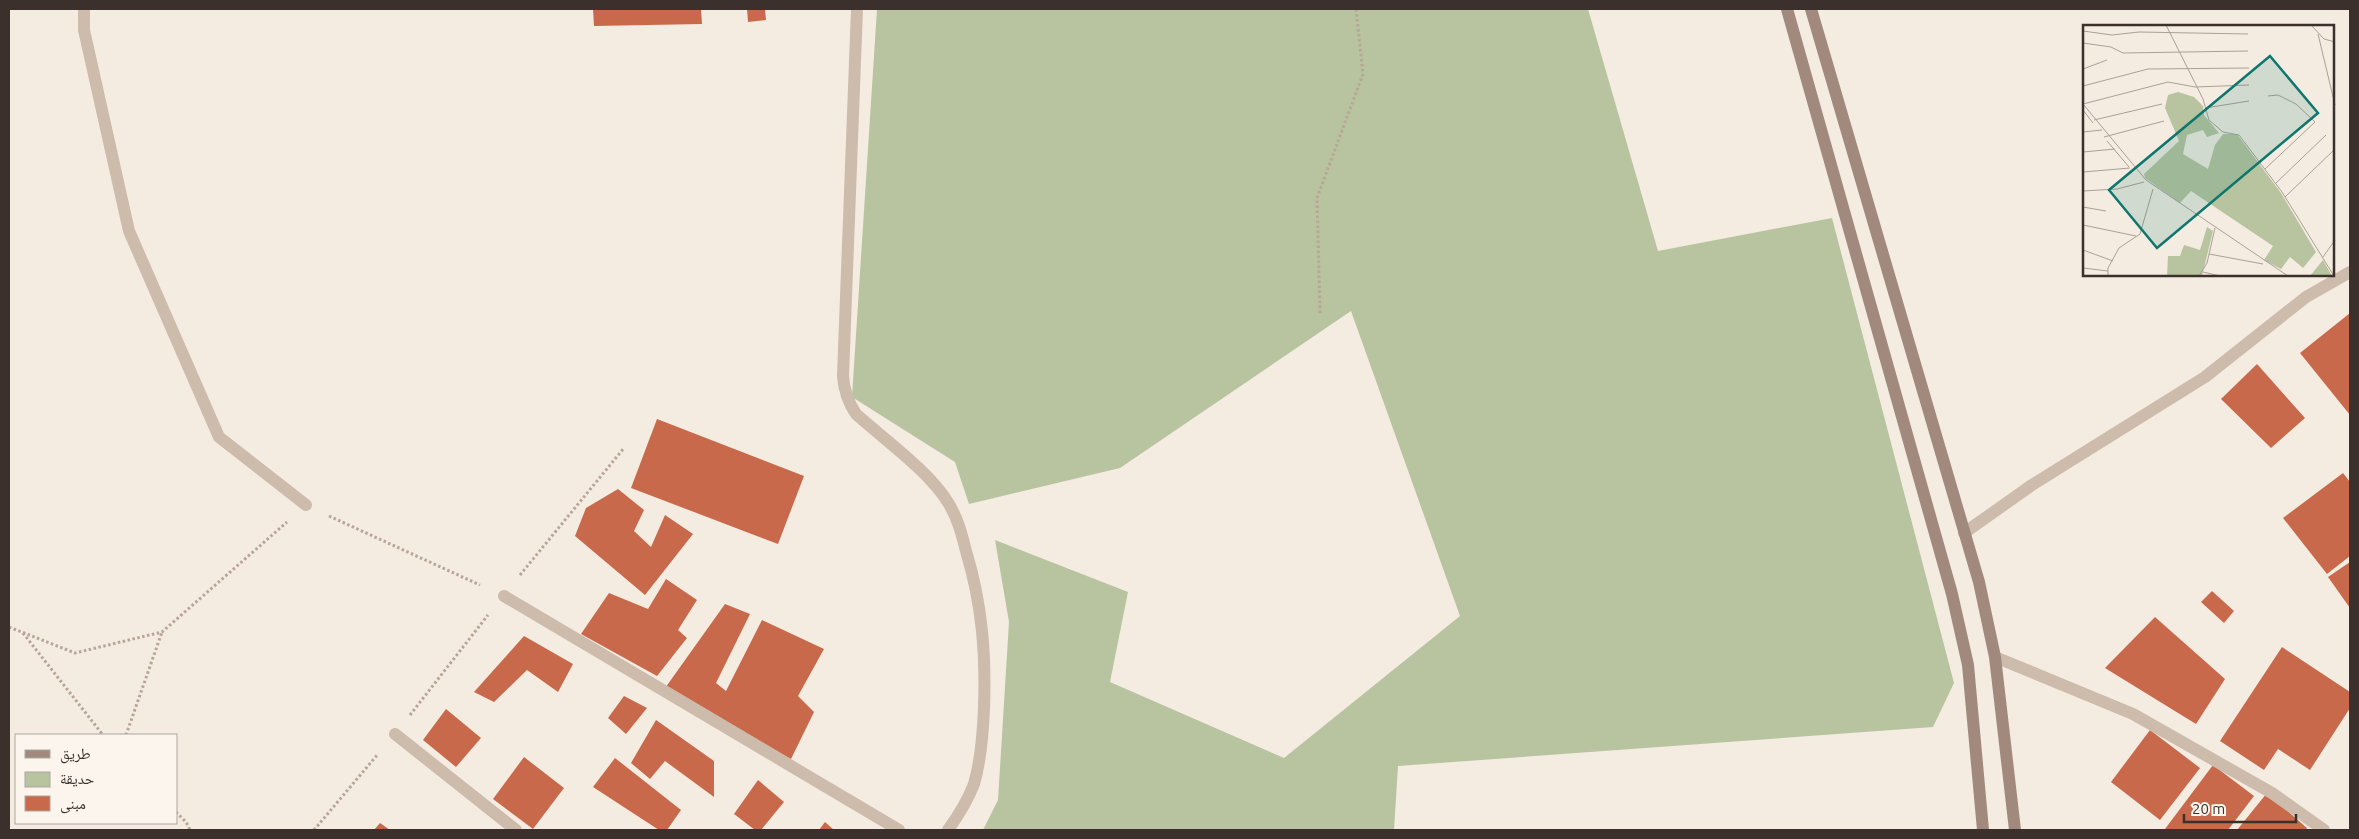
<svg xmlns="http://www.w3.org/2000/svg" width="2359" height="839" viewBox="0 0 2359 839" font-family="Ubuntu,'Noto Naskh Arabic',sans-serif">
	<rect width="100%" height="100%" fill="#f4ebe1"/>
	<!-- green -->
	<path fill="#b8c4a0" d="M877,9H1588L1658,251L1832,218L1954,683L1933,727L1398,766L1394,830H983L998,800L1009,622L995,540L1128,592L1110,682L1284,758L1460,616L1351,311L1120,468L969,504L955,462L852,397Z"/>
	<!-- building -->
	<g fill="#c8694b">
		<path d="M593,9H701L702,24L594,26Z"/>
		<path d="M747,9H765L766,20L748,22Z"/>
		<path d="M2350,313V415L2300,353Z"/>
		<path d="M2257,364L2305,418L2271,448L2221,399Z"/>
		<path d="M657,419L804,476L778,544L631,488Z"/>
		<path d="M2343,473L2350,482V556L2327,574L2283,518Z"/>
		<path d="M618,489L644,510L634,531L651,547L665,515L693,534L645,595L575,536L586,508Z"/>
		<path d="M2350,562V608L2328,577Z"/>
		<path d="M666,579L697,600L678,630L687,638L657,676L581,634L609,593L648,609Z"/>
		<path d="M2212,591L2234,611L2224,623L2201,602Z"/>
		<path d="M725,604L750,614L716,683L726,691L762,620L824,649L798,696L814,712L791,759L663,691Z"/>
		<path d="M2155,617L2225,679L2196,724L2105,668Z"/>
		<path d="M524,636L573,664L558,692L527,670L494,702L474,692Z"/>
		<path d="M2282,647L2350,692V708L2310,770L2278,749L2264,770L2220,741Z"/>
		<path d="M624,696L647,708L626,734L608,718Z"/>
		<path d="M446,709L481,738L456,767L423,740Z"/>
		<path d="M656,720L714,761V797L665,761L650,779L631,763Z"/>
		<path d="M2150,730L2200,768L2160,820L2111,782Z"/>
		<path d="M524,757L564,788L533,829L493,799Z"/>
		<path d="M615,758L681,810L667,830H659L593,787Z"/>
		<path d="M2213,765L2254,796L2228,830H2167L2165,829Z"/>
		<path d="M758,780L784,802L761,830H755L734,814Z"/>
		<path d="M2267,793L2307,828L2306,830H2237Z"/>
		<path d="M825,822L834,830H819Z"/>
		<path d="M380,823L390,830H374Z"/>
	</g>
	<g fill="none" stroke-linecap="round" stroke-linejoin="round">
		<!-- path -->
		<g stroke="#b9a596" stroke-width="3" stroke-dasharray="2.5 2.5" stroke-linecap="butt">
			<path d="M1320,313L1317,198L1363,74L1356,9"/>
			<path d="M329,516L480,585"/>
			<path d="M520,575L624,448"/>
			<path d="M9,627L75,653L162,632L287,522"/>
			<path d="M23,633L103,735"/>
			<path d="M410,715L488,615"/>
			<path d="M126,735L162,632"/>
			<path d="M176,812L186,822L190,830"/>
			<path d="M314,830L378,754"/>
		</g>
		<!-- street -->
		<g stroke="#cdbbac" stroke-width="12">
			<path d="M84,9V30L129,231L219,437L306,505"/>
			<path d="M857,9L843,376C844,391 848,402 856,414C885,440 930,472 949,504C958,519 962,535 966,551C982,604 986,653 984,708C983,734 981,760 974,784C968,800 958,816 948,830"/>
			<path d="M1964,533L2032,485L2205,377L2306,297L2350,272"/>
			<path d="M504,596L899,830"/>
			<path d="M1995,657L2133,714L2272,793L2324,830"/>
			<path d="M395,734L516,830"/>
		</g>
		<!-- secondary -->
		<g stroke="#a18a7d" stroke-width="12">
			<path d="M1787,9L1952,594L1968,665L1983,830"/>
			<path d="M1811,9L1979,582L1995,657L2015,830"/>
		</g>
	</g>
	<!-- overview -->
	<g transform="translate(2083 25)">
		<rect width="251" height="251" fill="#f4ebe1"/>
		<path d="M95,67L111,72L120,81L121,90L136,108L124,112L120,105L104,110L100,129L125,144L132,120L140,109H154L198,168L233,227L220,243L207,232L198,244L181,235L190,221L108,166L97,178L62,153L61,149L96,116L82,83L85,70ZM124,202L130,206L119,251H84L85,231H97L101,220L117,225ZM240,235L249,251H227Z" fill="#b8c4a0"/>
		<path fill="none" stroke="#aaa098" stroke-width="1" d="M83,0L120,74L126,95L140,107L156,110L199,167L251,251M228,0L241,14L252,17M0,6L29,10L56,7L165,9M235,9L252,80M0,18L28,22L40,28L165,26M0,44L24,35M0,61L65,44L166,43M0,79L63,155L205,251M0,79L85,57L112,62L166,60M122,83L166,76M0,85L10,98M11,95L79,79M0,107L19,105M21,112L81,96M24,116L46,142M0,127L32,124M182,144L232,97L213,79L195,70L185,71M0,147L47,143M193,158L243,110M0,166L34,164L61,157M202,172L252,124M0,182L23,186M0,200L53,211M0,225L30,236M126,229L180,239M240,232L252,215M0,243L25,246M120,247L137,251M25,251V243L36,223L57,209L70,164M116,251L124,238L132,203"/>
		<path fill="#0f766e" fill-opacity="0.15" stroke="#0f766e" stroke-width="2.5" d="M187,31L235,88L74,223L26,165Z"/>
		<rect width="251" height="251" fill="none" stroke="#3b302b" stroke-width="2.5"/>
	</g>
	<!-- border -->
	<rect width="2359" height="839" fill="none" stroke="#3b302b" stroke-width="20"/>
	<!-- legend -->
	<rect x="15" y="734" width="162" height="90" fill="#fbf5ee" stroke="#aea6a0"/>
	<rect x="25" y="750" width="25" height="8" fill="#a18a7d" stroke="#aea6a0"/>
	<text x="60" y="759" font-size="15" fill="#3b302b">طريق</text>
	<rect x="25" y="772" width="25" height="15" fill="#b8c4a0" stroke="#aea6a0"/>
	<text x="60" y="784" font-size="15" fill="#3b302b">حديقة</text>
	<rect x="25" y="796" width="25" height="15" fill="#c8694b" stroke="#aea6a0"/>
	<text x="60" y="809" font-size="15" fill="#3b302b">مبنى</text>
	<!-- scale -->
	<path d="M2184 814v8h112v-8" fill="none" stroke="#3b302b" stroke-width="2.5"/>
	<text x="2192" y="814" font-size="15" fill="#3b302b" stroke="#fbf5ee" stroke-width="4" paint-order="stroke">20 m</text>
</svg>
